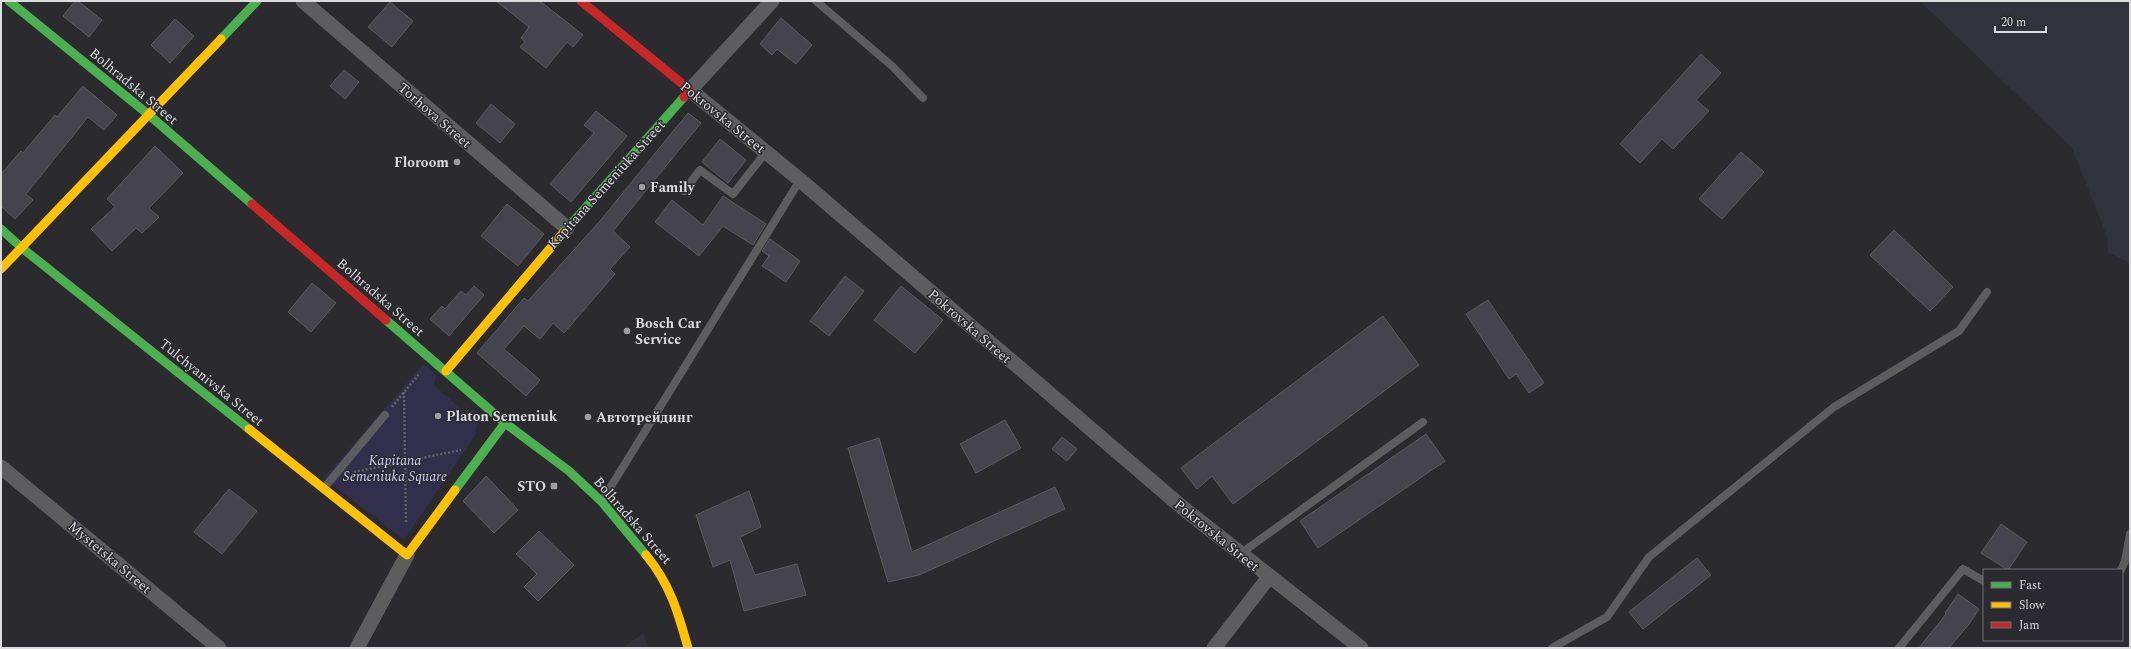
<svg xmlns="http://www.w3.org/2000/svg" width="2131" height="649" viewBox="0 0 2131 649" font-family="Spectral,serif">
	<rect width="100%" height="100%" fill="#2b2b2f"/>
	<!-- built -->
	<g fill="#32323c">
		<path d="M1920,1H2130V263L2108,252L2107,236L2072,148Z"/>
		<path d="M644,633L648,648H622Z"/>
	</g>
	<!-- green -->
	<path fill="#322f4c" d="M424,364L436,375L434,385L464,412L474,409L479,417L475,435L404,540L324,478Z"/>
	<!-- building -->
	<g fill="#44434e" stroke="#5b5b5e">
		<path d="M75,1H78L102,20L89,37L63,16Z"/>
		<path d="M496,1H540L583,35L573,47L567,42L546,68L520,47L525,41L521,38L529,27Z"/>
		<path d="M390,2L413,21L392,47L368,27Z"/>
		<path d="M781,18L812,45L796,64L777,49L772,55L760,44Z"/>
		<path d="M175,19L194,36L170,63L151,45Z"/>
		<path d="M1701,54L1721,73L1696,100L1709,111L1673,149L1662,139L1640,163L1620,144Z"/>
		<path d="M344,70L359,82L345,99L330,86Z"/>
		<path d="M83,86L117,115L104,130L88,117L26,194L33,200L15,219L1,206V174L21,151L23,153L55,115L57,117Z"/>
		<path d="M491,104L515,124L500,143L476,123Z"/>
		<path d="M596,111L627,136L571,202L550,184L594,133L584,125Z"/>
		<path d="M688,113L701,123L613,231L630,247L610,269L615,274L564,333L553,323L540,339L524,326L504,349L540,380L526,396L477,353L524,298L528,301L600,221Z"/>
		<path d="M720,139L746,160L728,183L702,162Z"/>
		<path d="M155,146L183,173L149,208L159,217L142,233L136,228L112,251L91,229L115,207L107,199Z"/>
		<path d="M1741,152L1764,172L1722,219L1699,199Z"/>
		<path d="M723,196L766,224L753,245L723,226L699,256L655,222L672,200L703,225Z"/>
		<path d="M507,204L544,234L518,266L481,236Z"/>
		<path d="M1894,230L1953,287L1930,311L1870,255Z"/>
		<path d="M770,239L800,261L786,282L762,266L769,256L762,251Z"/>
		<path d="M845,276L864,291L829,336L810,321Z"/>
		<path d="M312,283L336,303L311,332L288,312Z"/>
		<path d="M474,286L484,295L449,336L430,319L442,306L445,309L461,291L466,295Z"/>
		<path d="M901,286L943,320L915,353L874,320Z"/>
		<path d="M1488,300L1544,383L1529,393L1516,374L1509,379L1466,314Z"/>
		<path d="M1383,316L1419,365L1233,504L1212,476L1197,489L1181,468Z"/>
		<path d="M1005,420L1021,448L976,473L960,444Z"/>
		<path d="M1426,434L1445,461L1318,548L1300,521Z"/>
		<path d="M1062,437L1077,449L1067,461L1052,449Z"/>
		<path d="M879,438L912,552L1055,487L1065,509L919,575L888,582L848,448Z"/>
		<path d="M486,476L518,510L494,533L463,501Z"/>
		<path d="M229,489L257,511L222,554L194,532Z"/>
		<path d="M749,491L761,527L740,537L755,575L797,564L806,595L744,611L730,560L713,567L696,515Z"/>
		<path d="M2001,524L2027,542L2008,570L1981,553Z"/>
		<path d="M539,531L574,565L538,601L524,587L537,574L516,554Z"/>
		<path d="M1697,558L1711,575L1643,629L1629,612Z"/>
		<path d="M1958,594L1979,609L1969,624L1949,648H1919L1946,614L1945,613Z"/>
	</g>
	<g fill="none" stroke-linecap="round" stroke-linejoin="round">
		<!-- path -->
		<g stroke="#636365" stroke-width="2.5" stroke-dasharray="2 2" stroke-linecap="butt">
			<path d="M404,392L406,524"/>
			<path d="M392,407L419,374"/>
			<path d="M354,472L461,450"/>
		</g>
		<!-- lane -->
		<g stroke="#5d5d60" stroke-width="8">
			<path d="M816,1L892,66L923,98"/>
			<path d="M684,191L700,170L733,194L766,152"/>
			<path d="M324,488L385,415"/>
			<path d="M602,501L800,180"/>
			<path d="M1240,554L1423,422"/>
			<path d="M2121,570L2125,561L2130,534"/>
			<path d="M1552,648L1607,617L1649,557L1834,407L1959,331L1987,292"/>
			<path d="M1899,648L1963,569L1984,581"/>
		</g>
		<!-- street -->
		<g stroke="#5d5d60" stroke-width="15">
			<path d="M303,1L567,228"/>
			<path d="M772,1L690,90L800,180L1183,508L1361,648"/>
			<path d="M1,467L219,648"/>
			<path d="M357,648L407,555"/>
			<path d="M1214,648L1269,577"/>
		</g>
		<!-- fast -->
		<g stroke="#4caf50" stroke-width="9">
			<path d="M9,1L149,115L252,204"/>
			<path d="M221,39L257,1"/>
			<path d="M1,229L22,248L249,429"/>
			<path d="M564,232L684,97"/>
			<path d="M386,320L505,423L569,471L602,502L646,555"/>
			<path d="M455,490L505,423"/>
		</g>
		<!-- slow -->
		<g stroke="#ffc107" stroke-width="9">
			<path d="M1,269L221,39"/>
			<path d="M446,371L564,232"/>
			<path d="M249,429L407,555L455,490"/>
			<path d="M646,555C670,584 678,612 688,648"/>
		</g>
		<!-- jam -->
		<g stroke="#c62828" stroke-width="9">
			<path d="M581,1L690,90L684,97"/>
			<path d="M252,204L386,320"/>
		</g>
	</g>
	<!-- markers -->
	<g fill="#9e9ea1" stroke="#2a2a30" stroke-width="1.5">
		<circle cx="457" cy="162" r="4"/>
		<circle cx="642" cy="187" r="4"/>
		<circle cx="627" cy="331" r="4"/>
		<circle cx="438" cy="416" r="4"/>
		<circle cx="588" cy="417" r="4"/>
		<rect x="550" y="482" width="8" height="8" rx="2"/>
	</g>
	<g text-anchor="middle" stroke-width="3" stroke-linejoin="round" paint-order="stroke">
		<!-- street labels -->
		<g font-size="14" fill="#dcdcdf" stroke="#2a2a30">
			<text transform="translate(134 86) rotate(40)" y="5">Bolhradska Street</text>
			<text transform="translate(435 115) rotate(41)" y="5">Torhova Street</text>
			<text transform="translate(723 117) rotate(39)" y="5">Pokrovska Street</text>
			<text transform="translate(606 184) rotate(-48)" y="5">Kapitana Semeniuka Street</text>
			<text transform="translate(381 297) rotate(41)" y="5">Bolhradska Street</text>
			<text transform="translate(970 326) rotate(41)" y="5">Pokrovska Street</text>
			<text transform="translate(212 382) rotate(39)" y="5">Tulchyanivska Street</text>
			<text transform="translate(633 520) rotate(49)" y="5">Bolhradska Street</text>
			<text transform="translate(1217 535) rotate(39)" y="5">Pokrovska Street</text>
			<text transform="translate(110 557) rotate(40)" y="5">Mystetska Street</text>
		</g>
		<!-- poi labels -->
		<g font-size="14" font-weight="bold" fill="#dcdcdf" stroke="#2a2a30" text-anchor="start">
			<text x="449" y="167" text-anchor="end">Floroom</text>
			<text x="650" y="192">Family</text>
			<text x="635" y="328">Bosch Car<tspan x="635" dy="16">Service</tspan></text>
			<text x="446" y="421">Platon Semeniuk</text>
			<text x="596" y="422">Автотрейдинг</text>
			<text x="546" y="491" text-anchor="end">STO</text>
		</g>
		<!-- park labels -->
		<g font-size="14" font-style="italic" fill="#d0cefe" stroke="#2a2a30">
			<text x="395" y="465">Kapitana<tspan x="395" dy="16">Semeniuka Square</tspan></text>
		</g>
	</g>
	<!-- border -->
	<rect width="2131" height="649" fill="none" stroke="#dcdcdf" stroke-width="4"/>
	<!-- legend -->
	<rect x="1983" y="569" width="140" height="72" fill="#2a2a30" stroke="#717176"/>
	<rect x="1991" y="582" width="20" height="6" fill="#4caf50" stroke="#717176"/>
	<text x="2019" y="589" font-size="12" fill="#dcdcdf">Fast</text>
	<rect x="1991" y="602" width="20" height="6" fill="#ffc107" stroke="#717176"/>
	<text x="2019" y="609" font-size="12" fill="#dcdcdf">Slow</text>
	<rect x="1991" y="622" width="20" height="6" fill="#c62828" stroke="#717176"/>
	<text x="2019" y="629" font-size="12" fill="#dcdcdf">Jam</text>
	<!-- scale -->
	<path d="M1995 26v6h51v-6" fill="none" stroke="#dcdcdf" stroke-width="2"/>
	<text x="2001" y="26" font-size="12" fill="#dcdcdf" stroke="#2a2a30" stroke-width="3" paint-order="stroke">20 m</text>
</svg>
